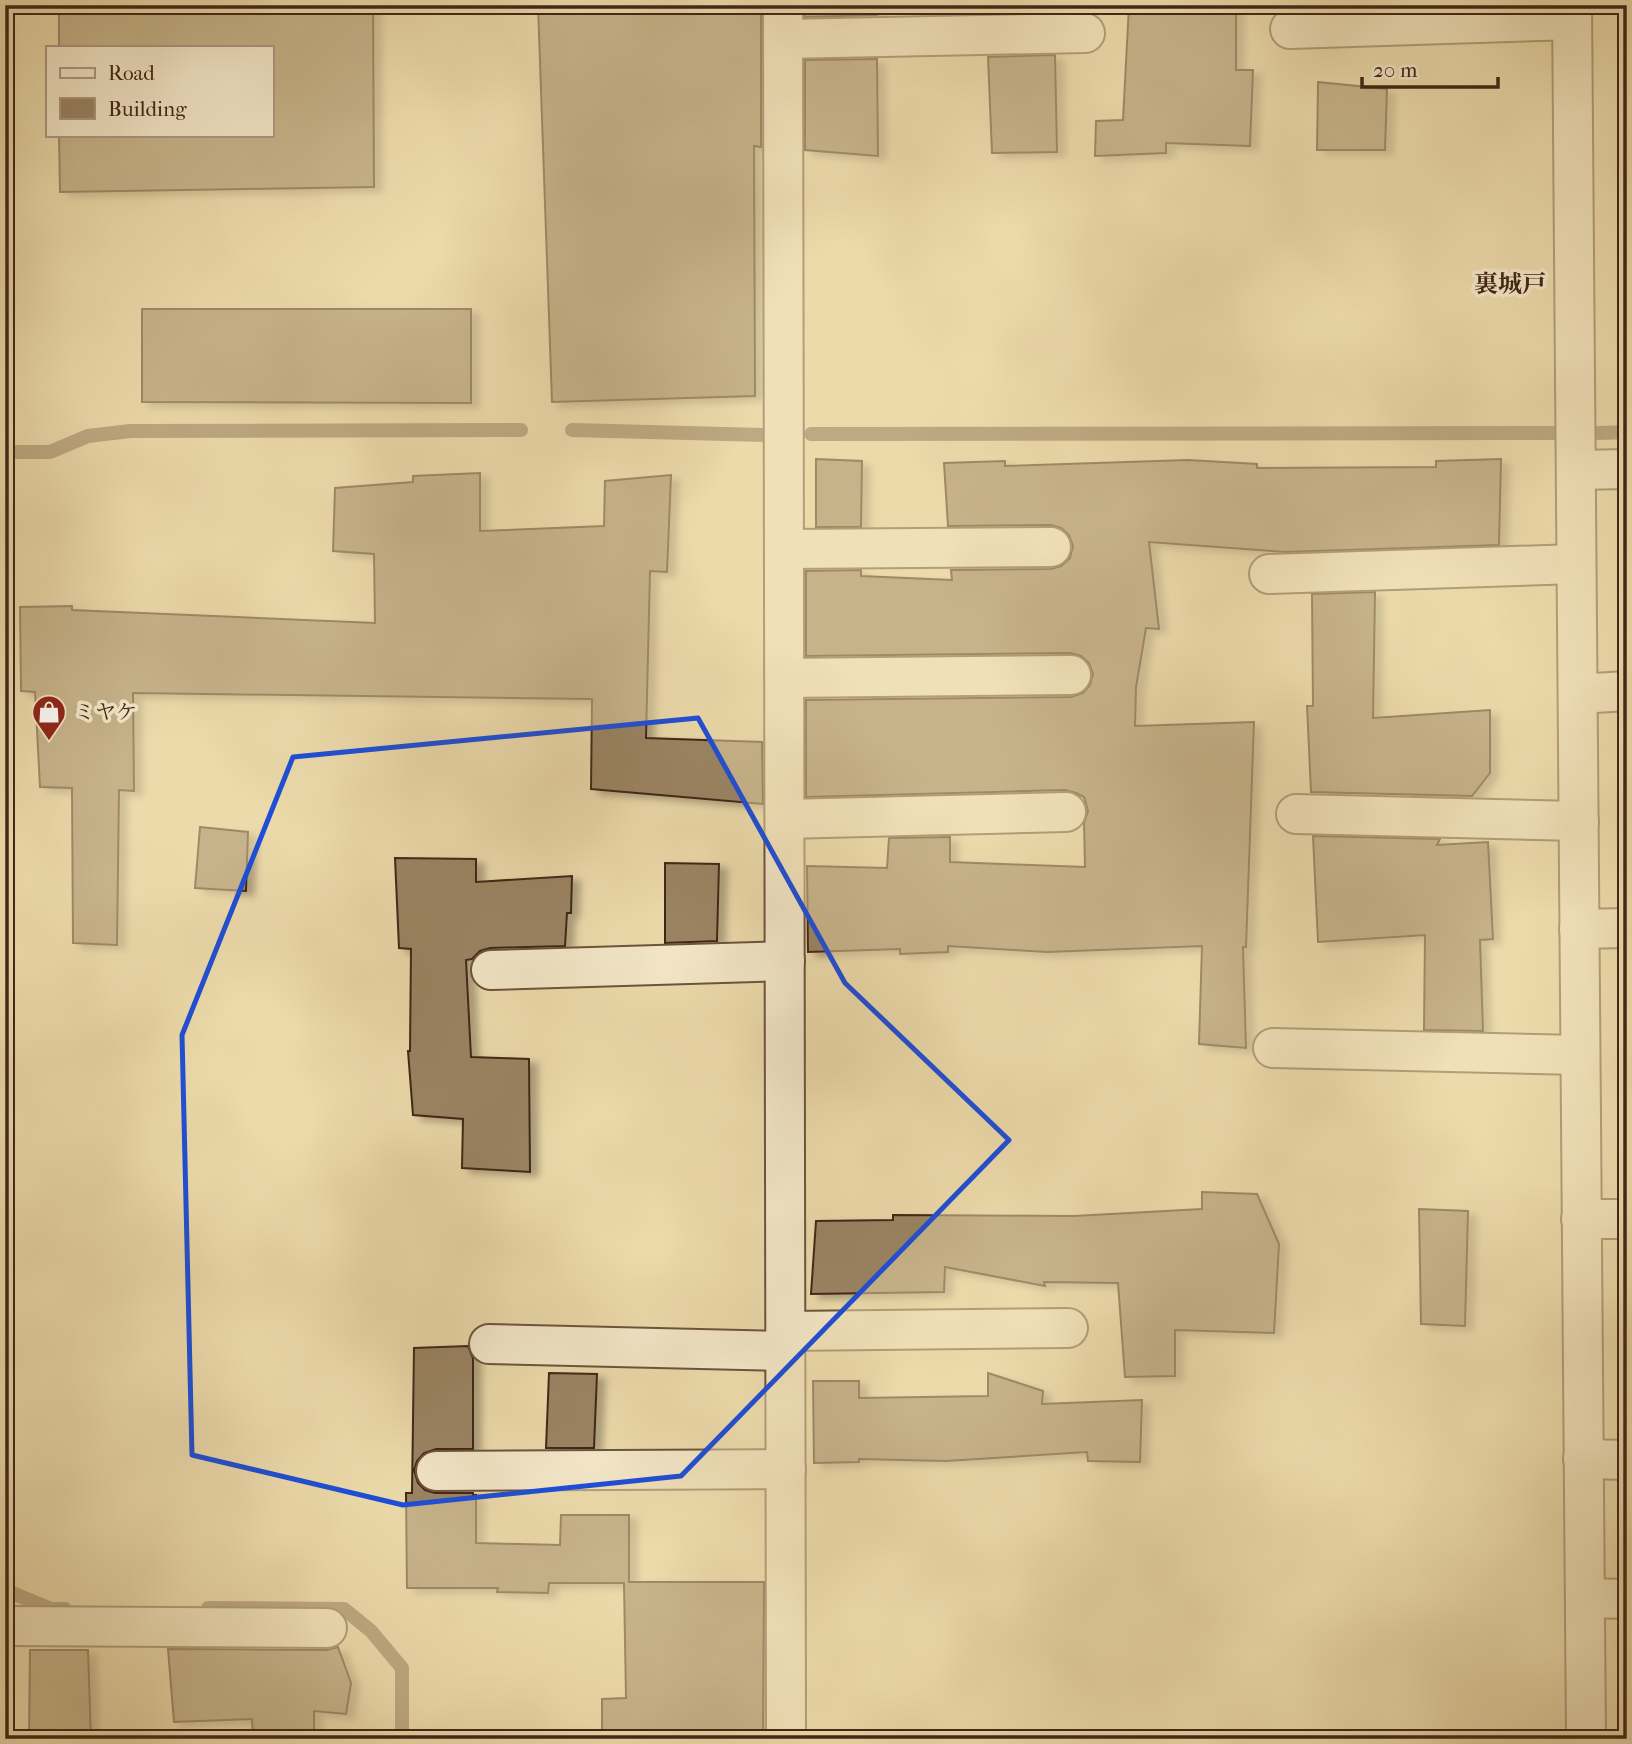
<svg xmlns="http://www.w3.org/2000/svg" width="1632" height="1744" viewBox="0 0 1632 1744" font-family="'IM FELL French Canon','Noto Serif JP',serif">
	<defs>
		<filter id="shadow"><feDropShadow dx="8" dy="4.5" stdDeviation="3.5" flood-color="#0004"/></filter>
	</defs>
	<rect width="100%" height="100%" fill="#ecdaab"/>
	<filter id="stains"><feTurbulence type="fractalNoise" baseFrequency=".00286" numOctaves="4"/><feColorMatrix values="0 0 0 0 .2 0 0 0 0 .09 0 0 0 0 .02 0 0 0 .5 -.17"/></filter>
	<radialGradient id="worn" r=".72"><stop offset=".6" stop-color="#630" stop-opacity="0"/><stop offset="1" stop-color="#630" stop-opacity=".3"/></radialGradient>
	<g fill="none" stroke-linecap="round" stroke-linejoin="round">
		<!-- stream -->
		<g stroke="#856e51" stroke-width="14">
			<path d="M572,430L766,435"/>
			<path d="M1599,433L1627,432"/>
			<path d="M811,434L1555,433"/>
			<path d="M14,452H50L88,436L130,431L521,430"/>
			<path d="M10,1592L51,1609H65"/>
			<path d="M208,1608L344,1609L371,1631L402,1668V1739"/>
		</g>
	</g>
	<!-- building -->
	<g fill="#9a8463" stroke="#412716" stroke-width="2" filter="url(#shadow)">
		<path d="M59,5H373L374,187L60,192L59,135H271V47H59Z"/>
		<path d="M538,5H761V147L754,146L755,396L552,402Z"/>
		<path d="M805,5H877V15L805,17Z"/>
		<path d="M986,5H1054V12L986,13Z"/>
		<path d="M1129,5H1236V70H1253L1250,146L1166,143V153L1095,156L1096,121L1123,120Z"/>
		<path d="M1055,55L1057,152L992,153L988,57Z"/>
		<path d="M877,59L878,156L805,150V60Z"/>
		<path d="M1318,82L1387,89L1385,150H1317Z"/>
		<path d="M142,309H471V403L142,402Z"/>
		<path d="M816,459L862,461L861,527H816Z"/>
		<path d="M1501,459L1499,545L1285,552L1149,542L1159,629L1146,628L1136,687L1135,726L1254,722L1246,947H1243L1246,1048L1199,1044L1202,946L1048,952L948,946V952L900,954V949L808,952L807,866L887,868L889,838L950,837V862L1085,867L1084,823L1088,811L1084,797L1076,793L1065,790L806,797V700L1071,697L1083,693L1090,685L1093,674L1089,663L1081,656L1071,653L806,656V571L861,570V576L952,580L951,570L1051,569L1061,566L1070,558L1073,546L1069,535L1061,528L1051,525L948,526L944,463L1005,461V466L1188,460L1257,464V468L1436,467V461Z"/>
		<path d="M480,473V531L604,526L605,481L671,475L667,572L650,571L646,738L762,742L763,804L591,789L592,699L133,693L134,791L119,790L117,945L73,943L72,788L40,787L35,692L21,691L20,607L72,606V610L375,623L374,554L333,551L335,488L413,482V476Z"/>
		<path d="M1375,592L1373,718L1490,710V773L1472,796L1311,792L1307,706H1313L1312,594Z"/>
		<path d="M200,827L248,832L246,891L195,888Z"/>
		<path d="M1313,836L1440,839L1437,845L1488,842L1493,939L1480,940L1483,1031L1424,1030L1425,935L1318,942Z"/>
		<path d="M395,858L476,859V882L572,876L571,913H567L565,946L490,948L480,951L472,959L466,960L471,1057L529,1059L530,1172L462,1168L463,1119L413,1115L408,1051H410L411,949L399,948Z"/>
		<path d="M665,863L719,864L717,941L665,943Z"/>
		<path d="M1202,1192L1257,1194L1279,1244L1274,1333L1175,1330V1376L1125,1377L1118,1283L1044,1282L1045,1286L945,1267L944,1292L811,1294L816,1221L893,1220V1215L1074,1216L1202,1209Z"/>
		<path d="M1419,1209L1468,1211L1465,1326L1421,1324Z"/>
		<path d="M468,1346L473,1358V1449H436L424,1453L417,1461L414,1470L418,1483L425,1490L435,1493H473V1495H476V1543L560,1545L561,1515H629V1582H764L763,1739H602V1699L626,1698L624,1583H549L548,1593L497,1592L498,1588H407L406,1493H412L414,1348Z"/>
		<path d="M549,1373L597,1374L594,1448H546Z"/>
		<path d="M988,1373L1043,1391L1042,1404L1142,1400L1140,1462L1088,1461L1087,1452L946,1461L859,1459V1462L814,1463L813,1381H859V1398L988,1396Z"/>
		<path d="M338,1647L351,1683L346,1714L314,1711V1739H253L252,1719L174,1722L168,1649L327,1650Z"/>
		<path d="M30,1650H88L91,1739H29Z"/>
	</g>
	<g fill="none" stroke-linecap="round" stroke-linejoin="round">
		<!-- street casing -->
		<g stroke="#6c543b" stroke-width="42">
			<g id="street">
				<path d="M783,5L786,1739"/>
				<path d="M1572,5L1586,1739"/>
				<path d="M1290,29L1572,20"/>
				<path d="M784,39L1085,33"/>
				<path d="M1576,470L1627,469"/>
				<path d="M784,549L1051,547"/>
				<path d="M1269,574L1576,564"/>
				<path d="M785,678L1071,675"/>
				<path d="M1578,694L1627,691"/>
				<path d="M1296,814L1579,821"/>
				<path d="M785,819L1066,812"/>
				<path d="M1579,929L1627,928"/>
				<path d="M491,970L785,961"/>
				<path d="M1273,1048L1580,1055"/>
				<path d="M1581,1219H1627"/>
				<path d="M786,1331L1068,1328"/>
				<path d="M489,1344L785,1351"/>
				<path d="M1583,1459L1627,1460"/>
				<path d="M436,1471L786,1469"/>
				<path d="M1585,1598L1627,1599"/>
				<path d="M5,1626L327,1628"/>
			</g>
		</g>
		<!-- street -->
		<use href="#street" stroke="#f3e7c8" stroke-width="38"/>
	</g>
	<!-- marked area -->
	<path d="M0 0H1632V1744H0ZM698,718L845,983L1009,1140L681,1476L403,1505L192,1455L182,1035L293,757Z" fill="#ecdaab" fill-opacity=".55" fill-rule="evenodd"/>
	<path fill="none" stroke="#1d4ed8" stroke-width="5" stroke-linejoin="round" d="M698,718L845,983L1009,1140L681,1476L403,1505L192,1455L182,1035L293,757Z"/>
	<!-- icons -->
	<defs>
		<g id="shop-pin" transform="scale(1.75)"><path d="M0 17L-7.5 6A9.5 9.5 0 1 1 7.5 6Z" fill="#8f2418" stroke="#f3e7c8"/><path d="M-5-2.5h2.3a2.7 3.5 0 0 1 5.4 0H5L5.5 6h-11ZM-1.5-2.5h3a1.5 2.3 0 0 0-3 0Z" fill="#fff"/></g>
	</defs>
	<g fill-rule="evenodd">
		<use href="#shop-pin" x="49" y="712"/>
	</g>
	<g text-anchor="middle" stroke-width="7" stroke-linejoin="round" paint-order="stroke">
		<!-- poi labels -->
		<g font-size="21" fill="#412716" stroke="#f3e7c8" text-anchor="start">
			<text x="74" y="719">ミヤケ</text>
		</g>
		<!-- quarter labels -->
		<g font-size="24" font-weight="bold" fill="#412716" stroke="#f3e7c8">
			<text x="1510" y="292">裏城戸</text>
		</g>
	</g>
	<!-- margin -->
	<rect width="1632" height="1744" fill="none" stroke="#ecdaab" stroke-width="28"/>
	<rect x="7" y="7" width="1618" height="1730" fill="none" stroke="#412716" stroke-width="3.5"/>
	<rect x="14" y="14" width="1604" height="1716" fill="none" stroke="#412716" stroke-width="2"/>
	<!-- legend -->
	<rect x="46" y="46" width="228" height="91" fill="#f3e7c8" stroke="#ac9a81" stroke-width="2"/>
	<rect x="60" y="68" width="35" height="10" fill="#f3e7c8" stroke="#ac9a81" stroke-width="2"/>
	<text x="108" y="80" font-size="21" fill="#412716">Road</text>
	<rect x="60" y="98" width="35" height="21" fill="#9a8463" stroke="#ac9a81" stroke-width="2"/>
	<text x="108" y="116" font-size="21" fill="#412716">Building</text>
	<!-- scale -->
	<path d="M1362 77v10h136v-10" fill="none" stroke="#412716" stroke-width="3.5"/>
	<text x="1373" y="77" font-size="21" fill="#412716" stroke="#f3e7c8" stroke-width="5" paint-order="stroke">20 m</text>
	<rect width="100%" height="100%" filter="url(#stains)"/>
	<rect width="100%" height="100%" fill="url(#worn)"/>
</svg>
